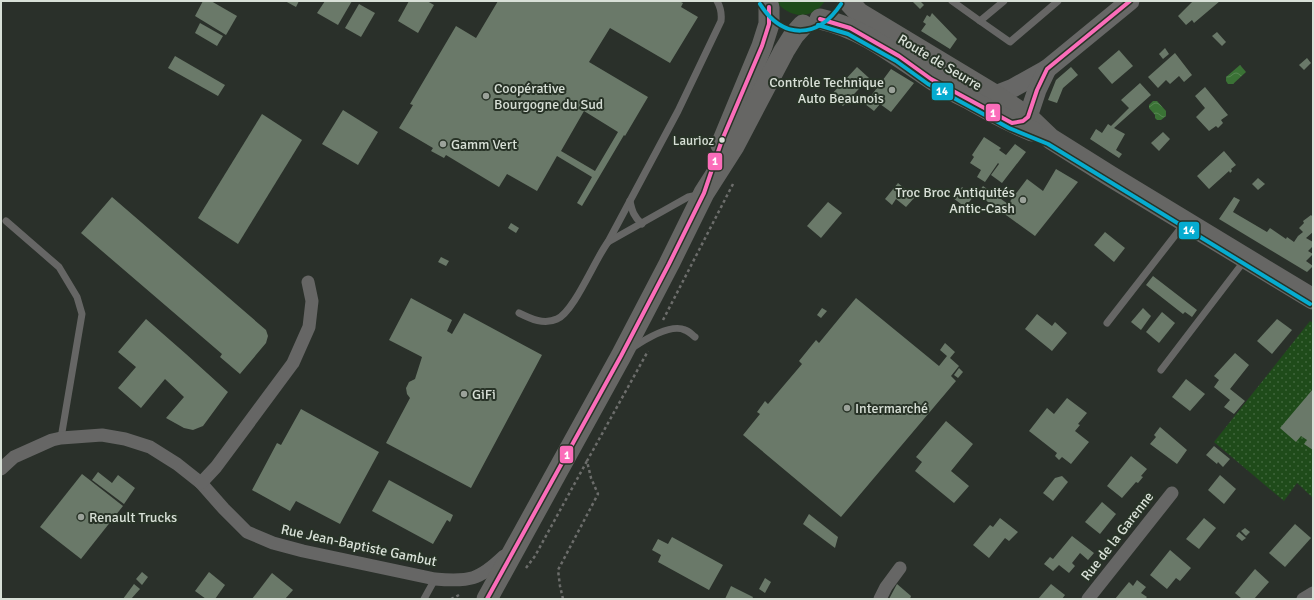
<svg xmlns="http://www.w3.org/2000/svg" width="1314" height="600" viewBox="0 0 1314 600" font-family="Signika,sans-serif">
	<defs>
		<pattern id="park-dots" width="8" height="8" patternUnits="userSpaceOnUse"><rect width="8" height="8" fill="#1f4b1a"/><path d="M2 2h.1M6 6h.1" fill="none" stroke="#3f653b" stroke-width="1.8" stroke-linecap="round"/></pattern>
		<pattern id="water-waves" width="16" height="10" patternUnits="userSpaceOnUse"><rect width="16" height="10" fill="#3a7235"/><path d="M0 5q4-4 8 0t8 0" fill="none" stroke="#568652"/></pattern>
	</defs>
	<rect width="100%" height="100%" fill="#2a302a"/>
	<!-- grass -->
	<path fill="#1f4b1a" d="M776,1H825C813,20 789,19 776,1Z"/>
	<!-- park -->
	<path fill="url(#park-dots)" d="M1310,321L1313,323V498L1297,483L1284,501L1214,442Z"/>
	<!-- water -->
	<g fill="url(#water-waves)">
		<path d="M1240,65L1246,72L1233,84H1228L1226,81V77Z"/>
		<path d="M1153,101H1157L1166,111V116L1161,120H1157L1155,118V115L1149,108V105Z"/>
	</g>
	<!-- building -->
	<g fill="#6a7969" fill-rule="evenodd">
		<path d="M203,1H211L237,16L226,35L195,16Z"/>
		<path d="M285,1H299L296,7Z"/>
		<path d="M325,1H352L338,25L317,13Z"/>
		<path d="M409,1H427L434,5L418,33L398,21Z"/>
		<path d="M498,1H679L683,3L681,7L698,17L670,63L610,28L589,62L648,97L625,136L624,135L582,206L577,203L592,177L557,156L537,191L507,174L499,187L446,155L444,158L431,151L433,148L399,128L413,105L410,104L456,26L476,38ZM584,111L618,132L595,171L561,151Z"/>
		<path d="M912,1H920L924,5L920,9Z"/>
		<path d="M1193,1H1220L1194,23L1192,20L1186,25L1178,16Z"/>
		<path d="M359,4L375,13L361,37L345,28Z"/>
		<path d="M932,13L957,39L950,49L921,31L926,24L923,22L927,15L930,17Z"/>
		<path d="M200,23L223,36L217,46L195,33Z"/>
		<path d="M1217,32L1226,42L1222,46L1212,36Z"/>
		<path d="M1165,48L1169,54L1163,59L1159,54Z"/>
		<path d="M1119,50L1133,66L1112,84L1098,68Z"/>
		<path d="M1175,53L1192,75L1184,82L1179,76L1170,84L1166,80L1158,88L1148,77Z"/>
		<path d="M175,56L225,85L218,96L168,68Z"/>
		<path d="M1307,58L1311,63L1304,70L1299,65Z"/>
		<path d="M857,67L869,78L843,106L831,95Z"/>
		<path d="M1071,67L1078,75L1063,88L1057,103L1048,100L1056,80Z"/>
		<path d="M891,69L914,83L891,112L880,104L874,111L865,104Z"/>
		<path d="M1140,83L1151,95L1114,128L1125,134L1116,150L1122,154L1119,158L1090,139L1096,129L1102,133L1108,124L1111,126L1129,108L1121,100Z"/>
		<path d="M1205,87L1228,115L1221,120L1223,123L1218,128L1216,126L1209,131L1196,117L1205,108L1195,96Z"/>
		<path d="M343,110L378,132L358,165L322,144Z"/>
		<path d="M262,114L302,140L238,244L198,218Z"/>
		<path d="M1163,132L1170,139L1159,151L1151,143Z"/>
		<path d="M984,137L1001,148L999,150L1006,155L1015,144L1026,152L1002,183L991,175L999,164L998,163L985,182L977,177L981,170L970,163L974,157L972,155Z"/>
		<path d="M1224,151L1236,165L1231,169L1232,171L1230,173L1229,171L1209,189L1197,176Z"/>
		<path d="M1056,169L1078,182L1035,236L977,194L983,186L1008,204L1027,179L1043,191Z"/>
		<path d="M1258,178L1265,184L1258,190L1252,184Z"/>
		<path d="M898,183L915,197L906,207L896,199L892,205L885,199Z"/>
		<path d="M962,187L974,196L965,207L953,198Z"/>
		<path d="M112,197L266,330L268,336L266,343L240,374L220,357L222,354L81,233Z"/>
		<path d="M1234,197L1240,200L1233,212L1267,232L1270,228L1286,239L1287,237L1294,242L1298,236L1303,232L1299,228L1304,223L1303,221L1311,215L1313,217V232L1306,238L1313,242V246L1308,251L1313,254L1306,261L1313,266L1307,272L1219,219Z"/>
		<path d="M828,202L842,213L821,238L807,226Z"/>
		<path d="M511,223L519,228L516,233L508,228Z"/>
		<path d="M1105,232L1125,248L1114,262L1094,245Z"/>
		<path d="M441,257L449,261L446,266L438,262Z"/>
		<path d="M1153,276L1197,310L1192,317L1185,312L1183,314L1146,285Z"/>
		<path d="M411,298L452,320L447,331L452,334L464,313L542,355L471,488L386,443L410,398L407,394L406,388L409,382L415,379L422,357L389,340Z"/>
		<path d="M856,298L939,366L947,356L940,350L945,343L955,352L950,358L959,366L951,376L956,381L841,517L743,435L760,414L757,412L765,401L768,404L802,364L799,361L816,340L819,343Z"/>
		<path d="M822,308L827,311L821,318L817,315Z"/>
		<path d="M1143,308L1151,316L1141,330L1131,322Z"/>
		<path d="M1162,312L1175,323L1159,343L1146,332Z"/>
		<path d="M1037,314L1052,326L1055,322L1067,333L1052,351L1025,329Z"/>
		<path d="M146,319L186,354L228,392L203,426L193,430L184,428L166,418L184,397L165,379L141,408L118,388L136,367L118,352Z"/>
		<path d="M1277,319L1292,330L1272,354L1257,341Z"/>
		<path d="M1235,353L1249,365L1230,389L1245,401L1234,414L1224,407L1230,400L1214,387L1219,380L1214,376Z"/>
		<path d="M959,368L963,372L958,378L954,375Z"/>
		<path d="M1186,379L1205,394L1190,411L1172,397Z"/>
		<path d="M1313,389V450L1304,444L1307,440L1301,436L1296,442L1280,428Z"/>
		<path d="M1067,398L1087,413L1078,424L1080,425L1075,431L1089,442L1071,464L1062,457L1059,460L1055,456L1057,453L1029,431L1047,408L1054,414Z"/>
		<path d="M301,409L379,452L340,524L296,501L290,511L252,490L277,443L281,445Z"/>
		<path d="M946,421L973,444L951,471L969,486L954,503L915,471L922,462L916,457Z"/>
		<path d="M1160,427L1187,450L1177,464L1150,444L1156,437L1154,435Z"/>
		<path d="M1214,446L1230,459L1223,467L1218,462L1217,464L1206,455Z"/>
		<path d="M1131,456L1147,469L1141,476L1143,477L1138,483L1136,482L1122,498L1107,486Z"/>
		<path d="M98,472L112,483L118,475L135,488L124,504L92,480Z"/>
		<path d="M82,474L123,506L81,559L40,527Z"/>
		<path d="M1220,475L1236,489L1224,504L1208,490Z"/>
		<path d="M1062,476L1068,482L1053,501L1043,493L1055,478Z"/>
		<path d="M389,480L453,515L450,522L447,520L433,544L372,511Z"/>
		<path d="M1102,502L1116,514L1100,534L1085,522Z"/>
		<path d="M809,514L838,537L835,548L803,524Z"/>
		<path d="M1000,518L1018,532L1009,541L1005,538L989,558L973,545L990,525L993,527Z"/>
		<path d="M1204,518L1216,528L1199,549L1186,539Z"/>
		<path d="M1295,524L1311,538L1285,567L1269,553Z"/>
		<path d="M1245,528L1250,532L1246,536L1241,531Z"/>
		<path d="M1239,532L1246,538L1242,541L1236,536Z"/>
		<path d="M1072,536L1094,553L1088,560L1080,553L1072,563L1075,566L1069,573L1059,565L1053,571L1044,564L1050,557L1053,559Z"/>
		<path d="M672,537L723,565L709,590L658,562L661,555L652,550L658,539L668,544Z"/>
		<path d="M1170,550L1191,568L1180,581L1176,578L1167,589L1150,575Z"/>
		<path d="M1255,569L1269,582L1254,599H1242L1235,593Z"/>
		<path d="M142,572L148,577L142,585L136,579Z"/>
		<path d="M209,572L225,585L215,599H206L195,591Z"/>
		<path d="M272,573L293,590L285,599H252Z"/>
		<path d="M765,578L771,582L765,593L759,589Z"/>
		<path d="M1137,580L1146,587L1141,593L1147,597L1145,599H1115L1129,582L1133,586Z"/>
		<path d="M134,584L140,589L131,599H123Z"/>
		<path d="M897,584L911,596L910,599H889Z"/>
		<path d="M1051,584L1065,595L1062,599H1038Z"/>
		<path d="M731,586L753,597L752,599H725Z"/>
	</g>
	<g fill="none" stroke-linecap="round" stroke-linejoin="round">
		<!-- path -->
		<g stroke="#6c6d6b" stroke-width="2.5" stroke-dasharray="3 3" stroke-linecap="butt">
			<path d="M663,320L734,182"/>
			<path d="M526,568L535,556L587,461"/>
			<path d="M451,599L459,595"/>
			<path d="M563,599L560,586L558,570L598,494L591,478L587,461L648,351"/>
		</g>
		<!-- service -->
		<g stroke="#666665" stroke-width="7">
			<path d="M952,1L980,21"/>
			<path d="M1004,1L980,21L1010,42L1058,1"/>
			<path d="M630,201C632,211 634,217 642,224"/>
			<path d="M6,221L59,267L77,297L82,314L61,438"/>
			<path d="M608,242L678,111L721,21C722,13 721,8 717,1"/>
			<path d="M519,313C531,319 544,325 557,319C574,312 595,259 608,242L688,197L698,195"/>
			<path d="M1107,323L1184,224"/>
			<path d="M632,348C644,340 671,323 685,330C689,331 692,335 695,337"/>
			<path d="M1161,370L1245,260"/>
			<path d="M424,599L435,579"/>
		</g>
		<!-- minor -->
		<g stroke="#666665" stroke-width="13">
			<path d="M1,469L14,457L52,440L61,438L102,435L125,439L150,447L177,464L201,483L224,509L247,532L273,543L303,551L435,579C470,582 479,580 504,556"/>
			<path d="M201,483L216,467L293,363L309,327L312,301L308,282"/>
			<path d="M880,599L886,587L900,568"/>
			<path d="M1088,599L1172,493"/>
			<path d="M1303,599L1313,593"/>
		</g>
		<!-- secondary -->
		<g stroke="#676766" stroke-width="19">
			<path d="M995,95L1013,88L1047,69L1130,1"/>
			<path d="M1014,123L1023,121L1028,117L1037,90L1047,69"/>
		</g>
		<!-- primary -->
		<g stroke="#666664" stroke-width="21">
			<path d="M848,1L859,13L995,95L1028,117L1051,139L1110,176L1313,299"/>
			<path d="M820,19C862,28 895,55 930,78C941,86 955,92 967,98C988,110 1009,122 1032,131"/>
			<path d="M721,145L762,46L769,24V7"/>
			<path d="M487,599L621,356L669,264L704,193L734,146L784,51L794,35L803,25"/>
		</g>
		<!-- bus-1 casing -->
		<g stroke="#283327" stroke-width="7">
			<g id="bus-1">
				<path d="M820,19L850,28L899,56L931,79L1012,123L1023,121L1028,117L1037,90L1047,69L1130,1"/>
				<path d="M487,599L621,356L669,264L704,193L722,140L762,46L769,24V7"/>
			</g>
		</g>
		<!-- bus-2 casing -->
		<g stroke="#283327" stroke-width="7">
			<g id="bus-2">
				<path d="M760,4C783,40 818,39 841,4"/>
				<path d="M818,25L848,34L896,61L928,84L1009,128L1048,144L1310,304"/>
			</g>
		</g>
		<!-- bus-1 -->
		<use href="#bus-1" stroke="#fb6dba" stroke-width="4"/>
		<!-- bus-2 -->
		<use href="#bus-2" stroke="#06acd0" stroke-width="4"/>
	</g>
	<!-- markers -->
	<g fill="#9ba29a" stroke="#283327" stroke-width="1.5">
		<circle cx="892" cy="90" r="4"/>
		<circle cx="486" cy="96" r="4"/>
		<circle cx="443" cy="144" r="4"/>
		<circle cx="1023" cy="200" r="4"/>
		<circle cx="464" cy="394" r="4"/>
		<circle cx="847" cy="408" r="4"/>
		<circle cx="81" cy="517" r="4"/>
	</g>
	<circle fill="#d8e0d7" stroke="#283327" stroke-width="1.5" cx="722" cy="140" r="3.5"/>
	<g text-anchor="middle" stroke-width="4" stroke-linejoin="round" paint-order="stroke">
		<!-- bus labels -->
		<g font-size="13" fill="#d8e0d7" stroke="#283327" text-anchor="end">
			<text x="714" y="145">Laurioz</text>
		</g>
		<!-- street labels -->
		<g font-size="14" fill="#d8e0d7" stroke="#283327">
			<text transform="translate(940 62) rotate(31)" y="5">Route de Seurre</text>
			<text transform="translate(1117 536) rotate(-52)" y="5">Rue de la Garenne</text>
			<text transform="translate(359 545) rotate(12)" y="5">Rue Jean-Baptiste Gambut</text>
		</g>
		<!-- poi labels -->
		<g font-size="14" fill="#d8e0d7" stroke="#283327" text-anchor="start">
			<text x="884" y="87" text-anchor="end">Contrôle Technique<tspan x="884" dy="16">Auto Beaunois</tspan></text>
			<text x="494" y="93">Coopérative<tspan x="494" dy="16">Bourgogne du Sud</tspan></text>
			<text x="451" y="149">Gamm Vert</text>
			<text x="1015" y="197" text-anchor="end">Troc Broc Antiquités<tspan x="1015" dy="16">Antic-Cash</tspan></text>
			<text x="472" y="399">GiFi</text>
			<text x="855" y="413">Intermarché</text>
			<text x="89" y="522">Renault Trucks</text>
		</g>
	</g>
	<g stroke="#283327" stroke-width="1.5">
		<rect x="931" y="82" width="23" height="19" rx="4" fill="#06acd0"/>
		<rect x="985" y="103" width="16" height="19" rx="4" fill="#fb6dba"/>
		<rect x="707" y="152" width="16" height="19" rx="4" fill="#fb6dba"/>
		<rect x="1178" y="221" width="22" height="19" rx="4" fill="#06acd0"/>
		<rect x="559" y="445" width="15" height="19" rx="4" fill="#fb6dba"/>
	</g>
	<g font-size="11" text-anchor="middle" font-weight="bold" fill="#fff">
		<text x="942" y="95">14</text>
		<text x="993" y="117">1</text>
		<text x="715" y="165">1</text>
		<text x="1189" y="234">14</text>
		<text x="567" y="459">1</text>
	</g>
	<!-- border -->
	<rect width="1314" height="600" fill="none" stroke="#d8e0d7" stroke-width="4"/>
</svg>
